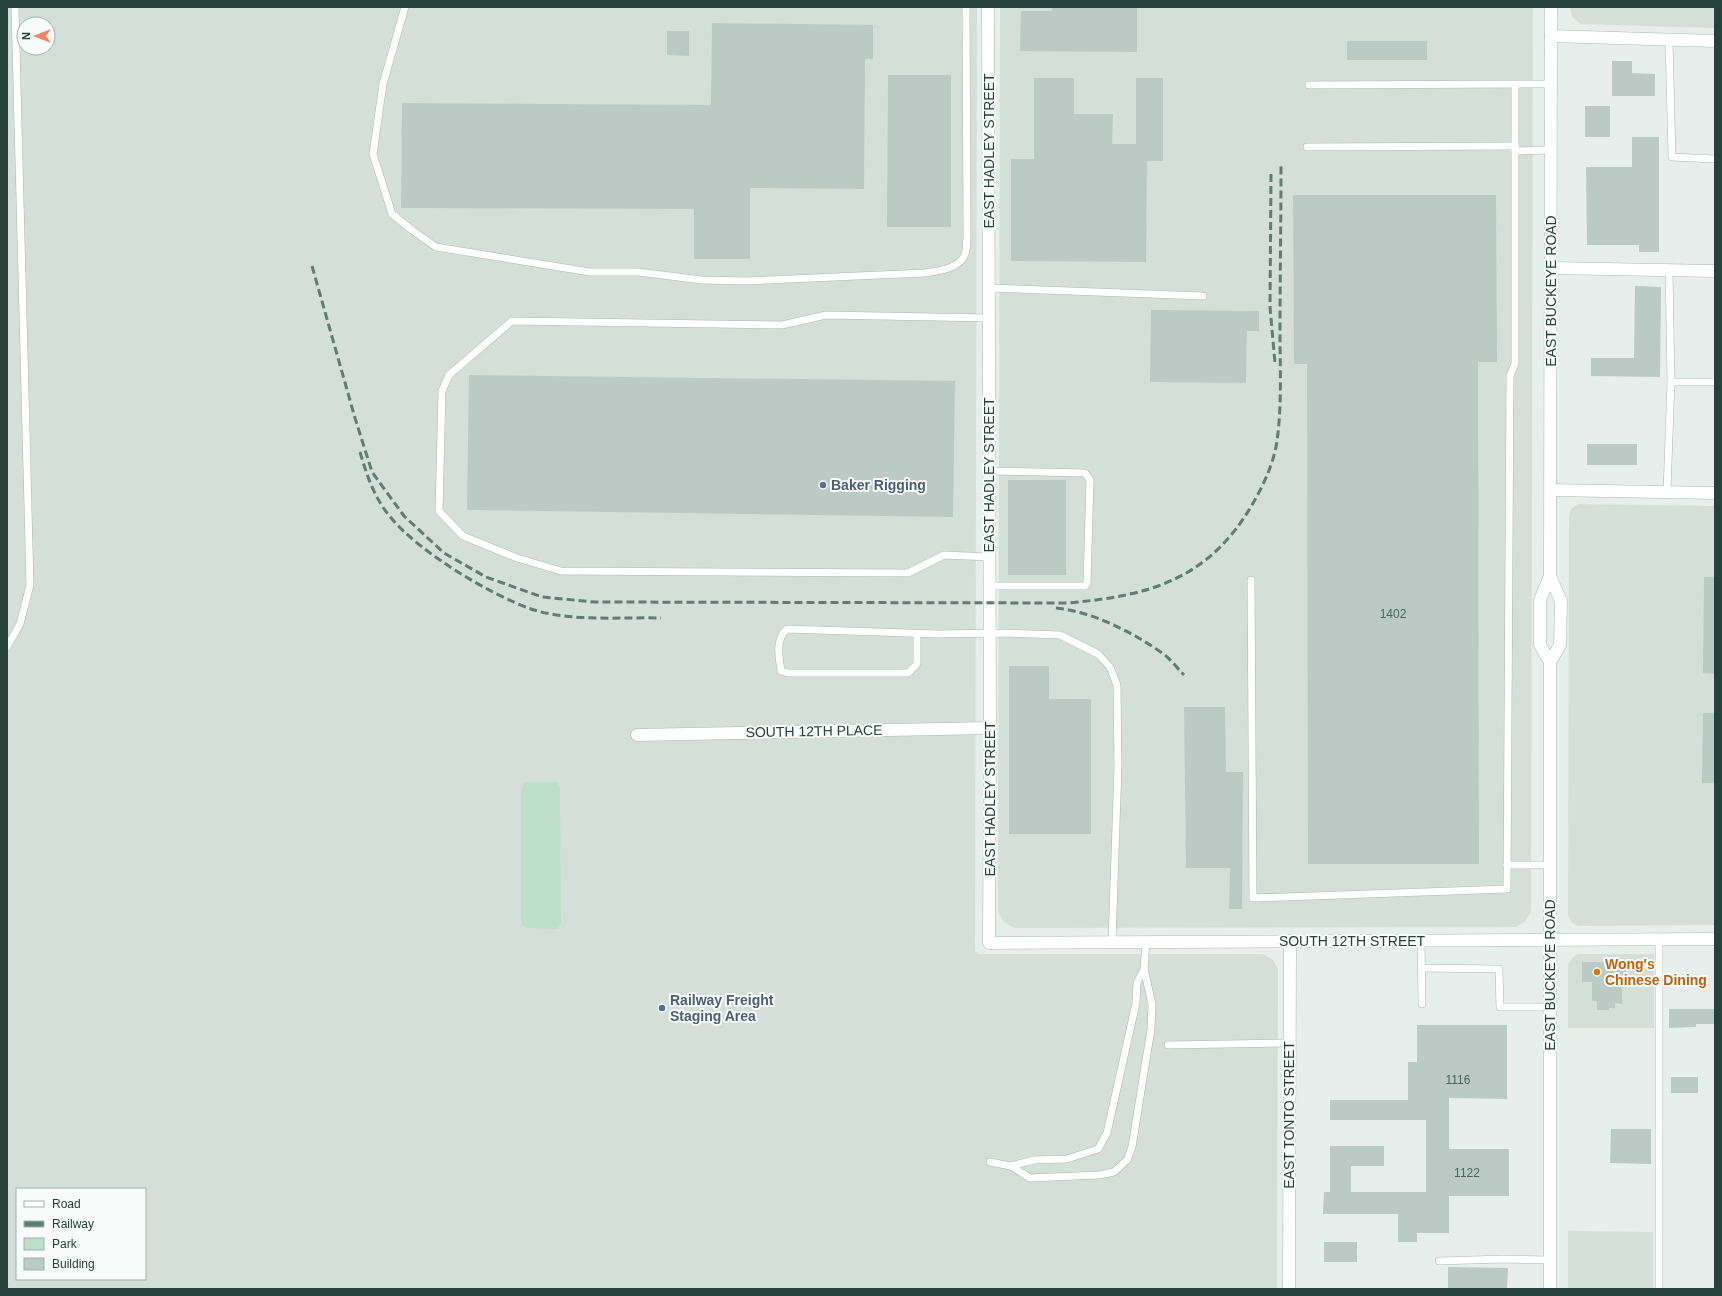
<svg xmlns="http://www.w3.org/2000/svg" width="1722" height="1296" viewBox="0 0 1722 1296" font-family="Helvetica,sans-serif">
	<rect width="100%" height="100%" fill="#e6efeb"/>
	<!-- built -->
	<g fill="#d4dfda" fill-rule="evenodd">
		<path d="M7,7H977L975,951L979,954H1263L1273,960L1278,969L1277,1289H7ZM24,24H48V48H24ZM17,1189H145V1279H17Z"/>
		<path d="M1000,7H1533L1531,912L1525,922L1516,927L1014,928L1003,921L998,911Z"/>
		<path d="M1570,7H1715V28L1581,24L1572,17Z"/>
		<path d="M1578,504L1715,506V925L1578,926L1572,923L1568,915L1569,517L1571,509Z"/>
		<path d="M1578,954H1654V1028H1568V965L1572,958Z"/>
		<path d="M1568,1231L1653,1232V1289H1568Z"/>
	</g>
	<!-- green -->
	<path fill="#bfe0c8" d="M528,782H556L560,786L561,924L556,929L527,928L523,926L521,921V790L524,784Z"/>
	<!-- building -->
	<g fill="#bbcac4">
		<path d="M1052,7H1137V52L1020,51L1021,11H1052Z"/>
		<path d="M712,23L873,25V59H865L864,189L750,188V259H694V209L401,208L402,103L711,105Z"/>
		<path d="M667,31H689V56L667,55Z"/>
		<rect x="1347" y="41" width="80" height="19"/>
		<path d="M1612,61H1632V73L1655,74V96H1612Z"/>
		<path d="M888,75H951V227H887Z"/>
		<path d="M1034,78H1074V114H1113L1112,144H1136V78H1163V161H1147L1146,262L1011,261V159H1034Z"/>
		<rect x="1585" y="106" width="25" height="31"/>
		<path d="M1632,137H1659V252H1639V245H1587L1586,167H1632Z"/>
		<path d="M1293,195H1496L1497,362H1478L1479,864H1308L1307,364H1294Z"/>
		<path d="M1635,286L1661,287L1660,377L1591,376V358H1634Z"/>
		<path d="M1151,310L1259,311V331H1247L1246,383L1150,382Z"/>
		<path d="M469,375L955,381L953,517L467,510Z"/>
		<rect x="1587" y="444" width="50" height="21"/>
		<rect x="1008" y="480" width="58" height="95"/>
		<path d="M1704,577H1715V674L1703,673Z"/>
		<path d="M1009,666H1049V699H1091V834H1009Z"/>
		<path d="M1184,707H1225L1226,772H1243L1242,909H1229L1230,868H1186Z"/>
		<path d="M1703,713H1715V783H1702Z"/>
		<path d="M1582,962H1626V976H1622V1004L1615,1003V1008H1609V1010H1597V1001H1592V982H1582Z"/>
		<path d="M1669,1009H1715V1024H1696V1027L1669,1028Z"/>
		<path d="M1417,1025H1507V1099L1449,1098V1149H1509V1196H1449V1233H1417V1242H1398V1214H1323L1324,1192H1330V1146H1384V1166H1351V1192H1426V1120H1330V1100H1408V1062H1417Z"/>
		<rect x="1671" y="1077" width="27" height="16"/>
		<path d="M1611,1129H1651V1164L1610,1163Z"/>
		<rect x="1324" y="1242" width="33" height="20"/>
		<path d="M1448,1267L1508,1268L1507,1289H1448Z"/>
	</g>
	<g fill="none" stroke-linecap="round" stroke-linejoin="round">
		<!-- lane casing -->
		<g stroke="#a8b8b2" stroke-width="8">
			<g id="lane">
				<path d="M405,7L383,84L373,154L392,214L412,230L436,247L590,272H638L702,280L746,281L925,273C938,271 960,269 965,254C967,249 966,243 967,238L966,7"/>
				<path d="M1669,40L1672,157L1715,159"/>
				<path d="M1309,85L1551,84"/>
				<path d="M1307,147L1515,146"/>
				<path d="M1515,151L1551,150"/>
				<path d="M989,288L1203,296"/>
				<path d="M989,318L826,315L782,325L512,321L449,375L442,391L439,511L463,536L517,558L561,571L908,573L944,555L989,557"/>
				<path d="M1671,382H1715"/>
				<path d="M989,471L1085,473L1090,480L1087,583L1085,586H989"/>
				<path d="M1667,491L1671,382L1669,270"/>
				<path d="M1251,580L1253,898L1507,889L1510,376L1515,364V85"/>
				<path d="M917,634V664L908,673H788L781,671C779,657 775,639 787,629L938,634L1004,633L1060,635L1098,654L1110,667L1117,685L1118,767L1112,942"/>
				<path d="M7,647L20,624L30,585L15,7"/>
				<path d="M1507,865H1550"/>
				<path d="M1421,941L1422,1004"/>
				<path d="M1421,968L1499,969L1500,1007H1550"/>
				<path d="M1168,1045L1289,1043"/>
				<path d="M990,1162L1011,1166L1030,1178L1099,1175L1114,1172L1127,1160L1132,1147L1151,1029L1152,1004L1144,969L1146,942"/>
				<path d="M1011,1166L1034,1160L1067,1159L1098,1149L1107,1133L1136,1003L1137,983L1144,969"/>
				<path d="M1439,1261L1504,1259L1550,1260"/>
				<path d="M1659,1289V939"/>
			</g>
		</g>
		<!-- street casing -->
		<g stroke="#a8b8b2" stroke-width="13">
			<g id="street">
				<path d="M988,7L990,728L989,943L1715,939"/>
				<path d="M1551,36L1715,41"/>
				<path d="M1552,268L1715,271"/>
				<path d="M1551,490L1715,493"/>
				<path d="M637,735L990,728"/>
				<path d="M1289,1289L1290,941"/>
			</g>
		</g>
		<!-- secondary casing -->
		<g stroke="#a4bbb3" stroke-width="13">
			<g id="secondary">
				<path d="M1550,576L1561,601L1560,645L1550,662"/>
				<path d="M1550,1289V662L1540,645V600L1550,576V569L1551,7"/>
			</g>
		</g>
		<!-- lane -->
		<use href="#lane" stroke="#fff" stroke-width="7"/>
		<!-- street -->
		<use href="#street" stroke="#fff" stroke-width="12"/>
		<!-- secondary -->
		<use href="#secondary" stroke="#fff" stroke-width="12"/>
		<!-- rail -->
		<g stroke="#5f7d75" stroke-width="3" stroke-dasharray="8 4" stroke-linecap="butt">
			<path d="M1271,174L1270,307L1275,363"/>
			<path d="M312,266L355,418L372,472L404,516L444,553L486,577L542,597L594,602L1067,603C1149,596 1208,580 1252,505C1263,486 1274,463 1277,441C1282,405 1280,368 1280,332C1280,276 1281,220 1281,163"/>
			<path d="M360,452C367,476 375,500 392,519C421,553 489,594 531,609C570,622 621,617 661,618"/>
			<path d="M1056,608C1094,612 1134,633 1165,655C1172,661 1178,669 1184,675"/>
		</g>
	</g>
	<!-- markers -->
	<g fill="#5c6f8a" stroke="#f7fbf9" stroke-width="1.5">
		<circle cx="823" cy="485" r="4"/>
		<circle cx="662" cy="1008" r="4"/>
	</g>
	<circle fill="#e8710a" stroke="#f7fbf9" stroke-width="1.5" cx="1597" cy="972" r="4"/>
	<g text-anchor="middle" stroke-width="4" stroke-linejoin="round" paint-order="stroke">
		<!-- number labels -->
		<g font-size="12" fill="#4a645c">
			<text x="1393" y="618">1402</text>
			<text x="1458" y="1084">1116</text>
			<text x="1467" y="1177">1122</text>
		</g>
		<!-- street labels -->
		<g font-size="14" fill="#24423a" stroke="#f7fbf9">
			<text transform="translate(989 151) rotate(-90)" y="5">EAST HADLEY STREET</text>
			<text transform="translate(1551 291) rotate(-90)" y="5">EAST BUCKEYE ROAD</text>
			<text transform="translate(989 475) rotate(-90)" y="5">EAST HADLEY STREET</text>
			<text transform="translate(814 731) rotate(-1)" y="5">SOUTH 12TH PLACE</text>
			<text transform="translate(990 799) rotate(-90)" y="5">EAST HADLEY STREET</text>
			<text x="1352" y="946">SOUTH 12TH STREET</text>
			<text transform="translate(1550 975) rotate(-90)" y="5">EAST BUCKEYE ROAD</text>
			<text transform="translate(1289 1115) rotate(-90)" y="5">EAST TONTO STREET</text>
		</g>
		<!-- service labels -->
		<g font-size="14" font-weight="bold" fill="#4e5e75" stroke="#f7fbf9" text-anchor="start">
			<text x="831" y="490">Baker Rigging</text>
			<text x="670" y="1005">Railway Freight<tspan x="670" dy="16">Staging Area</tspan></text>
		</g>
		<!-- food labels -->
		<g font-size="14" font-weight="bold" fill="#c56008" stroke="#f7fbf9" text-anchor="start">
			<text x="1605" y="969">Wong's<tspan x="1605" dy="16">Chinese Dining</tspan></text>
		</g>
	</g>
	<!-- border -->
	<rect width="1722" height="1296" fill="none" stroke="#24423a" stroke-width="16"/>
	<!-- legend -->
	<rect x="16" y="1188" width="130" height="92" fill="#f7fbf9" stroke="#a3b1ad"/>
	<rect x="24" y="1201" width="20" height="6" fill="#ffffff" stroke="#a3b1ad"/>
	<text x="52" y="1208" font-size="12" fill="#24423a">Road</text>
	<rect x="24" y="1221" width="20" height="6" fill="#5f7d75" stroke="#a3b1ad"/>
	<text x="52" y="1228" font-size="12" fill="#24423a">Railway</text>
	<rect x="24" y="1238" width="20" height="12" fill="#bfe0c8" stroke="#a3b1ad"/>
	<text x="52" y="1248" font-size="12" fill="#24423a">Park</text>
	<rect x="24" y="1258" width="20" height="12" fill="#bbcac4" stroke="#a3b1ad"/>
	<text x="52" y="1268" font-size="12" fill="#24423a">Building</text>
	<!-- north arrow -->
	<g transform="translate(36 36) rotate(270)"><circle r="19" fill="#f7fbf9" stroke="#a3b1ad"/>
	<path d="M0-3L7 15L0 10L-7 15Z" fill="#f4845f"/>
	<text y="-6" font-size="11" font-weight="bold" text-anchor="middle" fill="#24423a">N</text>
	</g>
</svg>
